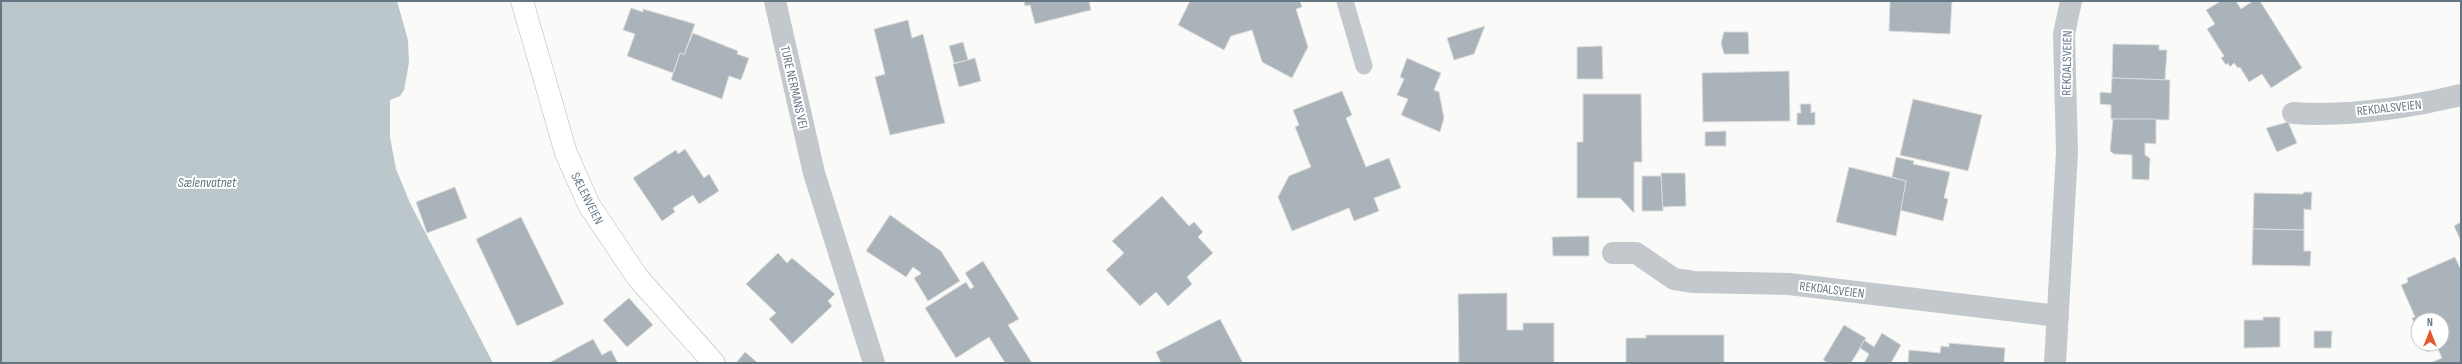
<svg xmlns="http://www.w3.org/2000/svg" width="2462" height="364" viewBox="0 0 2462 364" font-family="'Sofia Sans Condensed',sans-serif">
	<rect width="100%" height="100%" fill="#fafaf8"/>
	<!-- water -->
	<path fill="#bbc7cb" d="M1,1H397L408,40L409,63L404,90L400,96L390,100V137L396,169L410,203L493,363H1Z"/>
	<!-- building -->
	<g fill="#aab3b9" stroke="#dcdcda">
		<path d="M1024,1H1089L1091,10L1035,24L1030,5L1025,6Z"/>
		<path d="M1190,1H1300L1302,7L1296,9L1308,47L1292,78L1262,62L1252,30L1231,36L1224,50L1178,25Z"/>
		<path d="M1890,1H1952L1950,34L1889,31Z"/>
		<path d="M2221,1H2236L2241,9L2253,1H2260L2302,68L2271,88L2262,74L2249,82L2240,67L2238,68L2234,63L2230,67L2228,63L2226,65L2221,58L2224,56L2207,29L2215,24L2206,10Z"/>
		<path d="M631,8L643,12V9L695,24L684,55L680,53L673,73L627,56L635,34L623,30Z"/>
		<path d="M908,20L912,38L923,34L945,123L890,135L875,77L885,74L874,29Z"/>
		<path d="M1485,26L1474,54L1454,60L1447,38Z"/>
		<path d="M1724,32H1748L1749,54H1724L1721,43Z"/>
		<path d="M693,33L738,51L737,54L749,58L741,80L729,76L722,99L671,80L680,53L684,55Z"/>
		<path d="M963,42L968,60L954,63L949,46Z"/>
		<path d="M2113,44L2159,45V50H2167L2165,80L2112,78Z"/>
		<path d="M1602,46L1603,79H1577V47Z"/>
		<path d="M975,58L981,81L959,87L953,64Z"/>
		<path d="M1407,58L1441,73L1434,90L1439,92L1444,118L1440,132L1401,115L1408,99L1397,95L1404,79L1400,77Z"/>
		<path d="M1789,71L1790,121L1703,122L1702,73Z"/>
		<path d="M2112,78L2170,80L2169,120L2111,119V105L2100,104V92L2111,93Z"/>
		<path d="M1342,91L1352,115L1346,118L1366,167L1389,158L1401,188L1374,198L1379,211L1354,221L1349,208L1292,231L1278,197L1289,176L1311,167L1295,127L1299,125L1293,110Z"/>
		<path d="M1583,94H1641L1642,162H1634V213L1620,198H1577V142H1583Z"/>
		<path d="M1913,99L1982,115L1968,171L1900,155Z"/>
		<path d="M1800,104H1811V113L1815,112V125H1797V113H1801Z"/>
		<path d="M2113,119H2156V144L2145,143V155L2150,158L2149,180L2132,179V155L2114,154L2110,151Z"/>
		<path d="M2288,122L2297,143L2277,152L2266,128Z"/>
		<path d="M1726,131V146H1705V132Z"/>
		<path d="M685,149L704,178L709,174L719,191L699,204L693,195L673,208L675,212L662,221L633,178L676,150L678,154Z"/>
		<path d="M1896,157L1914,161L1913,164L1950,172L1944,198L1948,199L1943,221L1900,210L1906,181L1892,177Z"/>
		<path d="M1849,167L1906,181L1896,236L1836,222Z"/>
		<path d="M1661,173H1685L1686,206L1662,207Z"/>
		<path d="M1642,176H1661L1663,211H1642Z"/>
		<path d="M455,187L467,218L427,233L416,202Z"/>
		<path d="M2304,192H2312L2311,210L2304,209V230L2253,229L2254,193L2303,194Z"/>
		<path d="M1162,196L1189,226L1194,222L1203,232L1198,237L1213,253L1187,277L1192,284L1168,306L1156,292L1140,306L1106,270L1124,253L1112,241Z"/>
		<path d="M890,215L941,251L960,281L928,301L914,278L921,274L920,272L913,267L906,277L866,251Z"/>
		<path d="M521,217L564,304L517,326L476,239Z"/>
		<path d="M2461,222V241L2454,226Z"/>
		<path d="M2253,229L2304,230V251H2311L2310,266L2252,265Z"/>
		<path d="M1589,236V256H1553L1552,237Z"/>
		<path d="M778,253L787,263L792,258L835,294L828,301L832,306L792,344L769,319L776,313L746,284Z"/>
		<path d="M2455,257L2461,270V363H2430L2442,358L2437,347L2427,352L2423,344H2442V320H2418V332L2412,318L2415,317L2401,285L2408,282L2407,278Z"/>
		<path d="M983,261L1019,319L1008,325L1032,363H1005L989,337L956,358L925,308L966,282L970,289L974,287L965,273Z"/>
		<path d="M1507,293V330H1523V323H1554V363H1459L1458,294Z"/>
		<path d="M629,298L653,325L627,347L603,320Z"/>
		<path d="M2263,317H2280V347L2244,348V320H2263Z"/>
		<path d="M1220,319L1243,363H1161L1156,352Z"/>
		<path d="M1844,325L1866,338L1851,363H1828L1823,360Z"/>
		<path d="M2314,331H2332L2331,348H2314Z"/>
		<path d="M1882,333L1901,345L1891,363H1864L1869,354L1860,348L1864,340L1874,347Z"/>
		<path d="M1646,335H1724V363H1626V338H1646Z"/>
		<path d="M593,339L602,355L611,350L618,363H549Z"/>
		<path d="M1949,343L2005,348L2004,363H1908L1909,350L1940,353L1941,346L1949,347Z"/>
		<path d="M745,352L758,363H736Z"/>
	</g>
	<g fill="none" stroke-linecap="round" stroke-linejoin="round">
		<!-- secondary casing -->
		<g stroke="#b3babf" stroke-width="23">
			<path id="secondary" d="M522,1L566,153L589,205L638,278L714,363"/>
		</g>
		<!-- lane -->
		<path stroke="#c3c8cc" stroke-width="17" d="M1345,1L1364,66"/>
		<!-- street -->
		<g stroke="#c3c8cc" stroke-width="22">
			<path d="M775,1L814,173L874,363"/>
			<path d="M2293,113C2349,117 2407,108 2461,95"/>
			<path d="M1613,253H1636L1674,279L1694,282L1789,284L2058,316"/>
			<path d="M2055,363L2067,152L2064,34L2071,1"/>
		</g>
		<!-- secondary -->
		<use href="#secondary" stroke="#fff" stroke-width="22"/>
	</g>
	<g text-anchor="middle" stroke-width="4" stroke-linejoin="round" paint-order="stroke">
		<!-- street labels -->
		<g font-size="13" fill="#657683" stroke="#fff">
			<text transform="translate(2066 63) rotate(-89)" y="5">REKDALSVEIEN</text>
			<text transform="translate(795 87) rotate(77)" y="5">TURE NERMANS VEI</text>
			<text transform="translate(2389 107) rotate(-6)" y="5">REKDALSVEIEN</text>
			<text transform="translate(588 198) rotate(63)" y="5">SÆLENVEIEN</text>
			<text transform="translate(1832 289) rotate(7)" y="5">REKDALSVEIEN</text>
		</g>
		<!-- water labels -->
		<g font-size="14" font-style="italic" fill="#60757c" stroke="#fff">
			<text x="207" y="187">Sælenvatnet</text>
		</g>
	</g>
	<!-- border -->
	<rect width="2462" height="364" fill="none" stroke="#657683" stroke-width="4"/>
	<!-- north arrow -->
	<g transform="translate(2430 332)"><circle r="19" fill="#ffffff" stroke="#c1c8cd"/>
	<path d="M0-3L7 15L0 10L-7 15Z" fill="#e4572e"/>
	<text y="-6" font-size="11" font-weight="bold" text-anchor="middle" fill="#657683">N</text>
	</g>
</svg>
